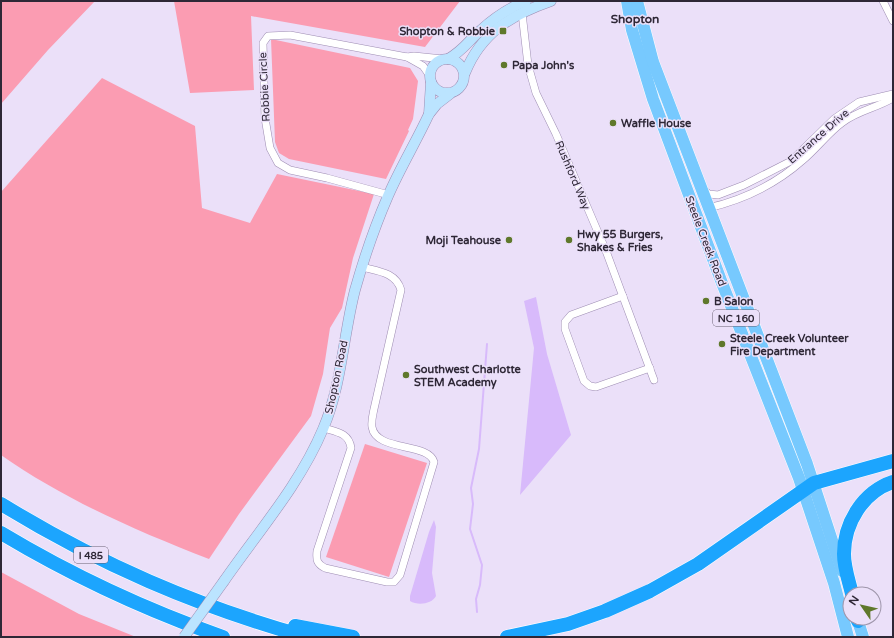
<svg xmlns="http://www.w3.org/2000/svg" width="894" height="638" viewBox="0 0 894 638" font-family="'Varela Round',sans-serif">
	<rect width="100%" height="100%" fill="#ebe0f9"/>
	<!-- green -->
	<g fill="#fb9cb2">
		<path d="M1,1H95L48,50L1,104Z"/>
		<path d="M174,1H460L425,47L251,16L254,90L190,93Z"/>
		<path d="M271,39L410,68L418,81L413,119L408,130L409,131L386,179L289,159L279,153L275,142Z"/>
		<path d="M102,78L195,126L202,208L250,223L277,174L374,194L353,258L342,308L330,328L323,374L311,416L239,514L209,559C137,531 65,500 1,455V192Z"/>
		<path d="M365,444L427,463L389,577L326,557Z"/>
		<path d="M1,572L79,614L136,637H1Z"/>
	</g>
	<!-- water -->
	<g fill="#d8bafb">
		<path d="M536,297L547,354L571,435L520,495L534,348L524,301Z"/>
		<path d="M434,520L436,527L432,573L436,596C432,604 418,606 410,601V596L429,532Z"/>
	</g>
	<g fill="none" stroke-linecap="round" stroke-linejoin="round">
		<!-- stream -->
		<path stroke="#d8bafb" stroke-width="2" d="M477,612L476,599L480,585L482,565L470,529L473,504L471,488L479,449L487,344"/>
		<!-- street casing -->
		<g stroke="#9e8db3" stroke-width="8">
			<g id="street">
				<path d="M883,1L893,21"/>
				<path d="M522,13L528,65L536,93L556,134L606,251L654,380"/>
				<path d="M407,57L423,66L430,76"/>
				<path d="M702,189L709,194L718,195L744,185L791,161L834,119L859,102L893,94"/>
				<path d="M389,195L327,178L290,170L278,163L270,148L265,118L263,43L268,36L290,35L407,57L414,56L443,59"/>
				<path d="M708,208C743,200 777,183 803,160C817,148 829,132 843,122C859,110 877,108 893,98"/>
				<path d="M623,296L571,315L565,322V329L584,381L590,386L596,387L650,368"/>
				<path d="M324,428C337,432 349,433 351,448L317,551C316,560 317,564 325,568L387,582H394L400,575L434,462C428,442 376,452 372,427C371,421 373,414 374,409L401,290C396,272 377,271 362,267"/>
			</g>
		</g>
		<!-- secondary casing -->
		<g stroke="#9e8db3" stroke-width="11">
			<g id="secondary">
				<circle cx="447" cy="76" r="17"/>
				<path d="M448,59C464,50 468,41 481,30C494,18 509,8 526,1"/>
				<path d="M465,73C481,33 511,15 551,1"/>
				<path d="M429,114L431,82"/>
				<path d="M224,581C258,532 300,484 323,429C342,385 343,336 355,290C364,258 375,226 388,196C400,168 416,142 429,114L437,104L450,94"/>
			</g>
		</g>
		<!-- primary casing -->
		<g stroke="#fff" stroke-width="13">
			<g id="primary">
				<path d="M627,1L632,30L653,99L722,283L799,478L834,583L848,637"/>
				<path d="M637,1L653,62L807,464L842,571"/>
				<path d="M857,618L863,637"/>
			</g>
		</g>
		<!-- highway casing -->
		<g stroke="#fff" stroke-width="15">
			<g id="highway">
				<path d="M1,504C99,564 196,606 307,637"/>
				<path d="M1,533C71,575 146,610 223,637"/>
				<path d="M852,594C849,581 844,568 844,554C844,523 863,492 893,482"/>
				<path d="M857,618L858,621"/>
				<path d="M295,626L353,637"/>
				<path d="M507,637L568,624L605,611L650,591L698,564L814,483L893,461"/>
			</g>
		</g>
		<!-- street -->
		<use href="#street" stroke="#fff" stroke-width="7"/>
		<!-- secondary -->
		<use href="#secondary" stroke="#bbe4ff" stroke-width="10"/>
		<!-- primary -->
		<use href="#primary" stroke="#77c9fe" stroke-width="12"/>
		<!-- highway -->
		<use href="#highway" stroke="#1ca5fe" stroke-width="14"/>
		<!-- secondary-bridge casing -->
		<g stroke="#9e8db3" stroke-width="11" stroke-linecap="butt">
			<path id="secondary-bridge" d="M184,637L224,581"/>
		</g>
		<!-- secondary-bridge -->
		<use href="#secondary-bridge" stroke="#bbe4ff" stroke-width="10"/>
	</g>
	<!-- markers -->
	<g fill="#5f782b" stroke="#ebe0f9" stroke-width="1.5">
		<rect x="499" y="27" width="8" height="8" rx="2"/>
		<circle cx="504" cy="65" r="4"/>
		<circle cx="613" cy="123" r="4"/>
		<circle cx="509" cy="240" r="4"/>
		<circle cx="569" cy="240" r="4"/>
		<circle cx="706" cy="301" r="4"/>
		<circle cx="722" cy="344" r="4"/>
		<circle cx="406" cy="375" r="4"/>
	</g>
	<g text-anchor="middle" stroke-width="3" stroke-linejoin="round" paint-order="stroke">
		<!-- shield labels -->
		<g fill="#ebe0f9" stroke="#675e70" stroke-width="1">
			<rect x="713" y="310" width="46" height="16" rx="3"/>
			<rect x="74" y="547" width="34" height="16" rx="3"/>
		</g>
		<g font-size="10" font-weight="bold" fill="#2e2736">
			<text x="736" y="322">NC 160</text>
			<text x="91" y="559">I 485</text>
		</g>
		<!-- poi labels -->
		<g font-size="11" font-weight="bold" fill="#2e2736" stroke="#ebe0f9" text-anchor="start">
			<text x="495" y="35" text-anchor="end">Shopton &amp; Robbie</text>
			<text x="512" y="69">Papa John's</text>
			<text x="621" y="127">Waffle House</text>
			<text x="577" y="238">Hwy 55 Burgers,<tspan x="577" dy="13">Shakes &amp; Fries</tspan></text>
			<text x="501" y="244" text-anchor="end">Moji Teahouse</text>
			<text x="714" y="305">B Salon</text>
			<text x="730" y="342">Steele Creek Volunteer<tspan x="730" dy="13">Fire Department</tspan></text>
			<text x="414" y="373">Southwest Charlotte<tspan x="414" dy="13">STEM Academy</tspan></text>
		</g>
		<!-- street labels -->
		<g font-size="11" fill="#2e2736" stroke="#ebe0f9">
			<text transform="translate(264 87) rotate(-93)" y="4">Robbie Circle</text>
			<text transform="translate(818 136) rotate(-41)" y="4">Entrance Drive</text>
			<text transform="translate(573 175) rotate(67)" y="4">Rushford Way</text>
			<text transform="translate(706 241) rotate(69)" y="4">Steele Creek Road</text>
			<text transform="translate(336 377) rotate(-78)" y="4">Shopton Road</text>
		</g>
		<!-- neighbourhood labels -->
		<g font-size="12" font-weight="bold" fill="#2e2736" stroke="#ebe0f9">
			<text x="635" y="23">Shopton</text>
		</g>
	</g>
	<!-- border -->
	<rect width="894" height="638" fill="none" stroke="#2e2736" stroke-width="4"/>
	<!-- north arrow -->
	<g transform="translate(862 606) rotate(304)"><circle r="19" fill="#ebe0f9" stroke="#9f96ab"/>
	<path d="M0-3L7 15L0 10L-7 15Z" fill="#5f782b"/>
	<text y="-6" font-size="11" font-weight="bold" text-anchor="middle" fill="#2e2736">N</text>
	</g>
</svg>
